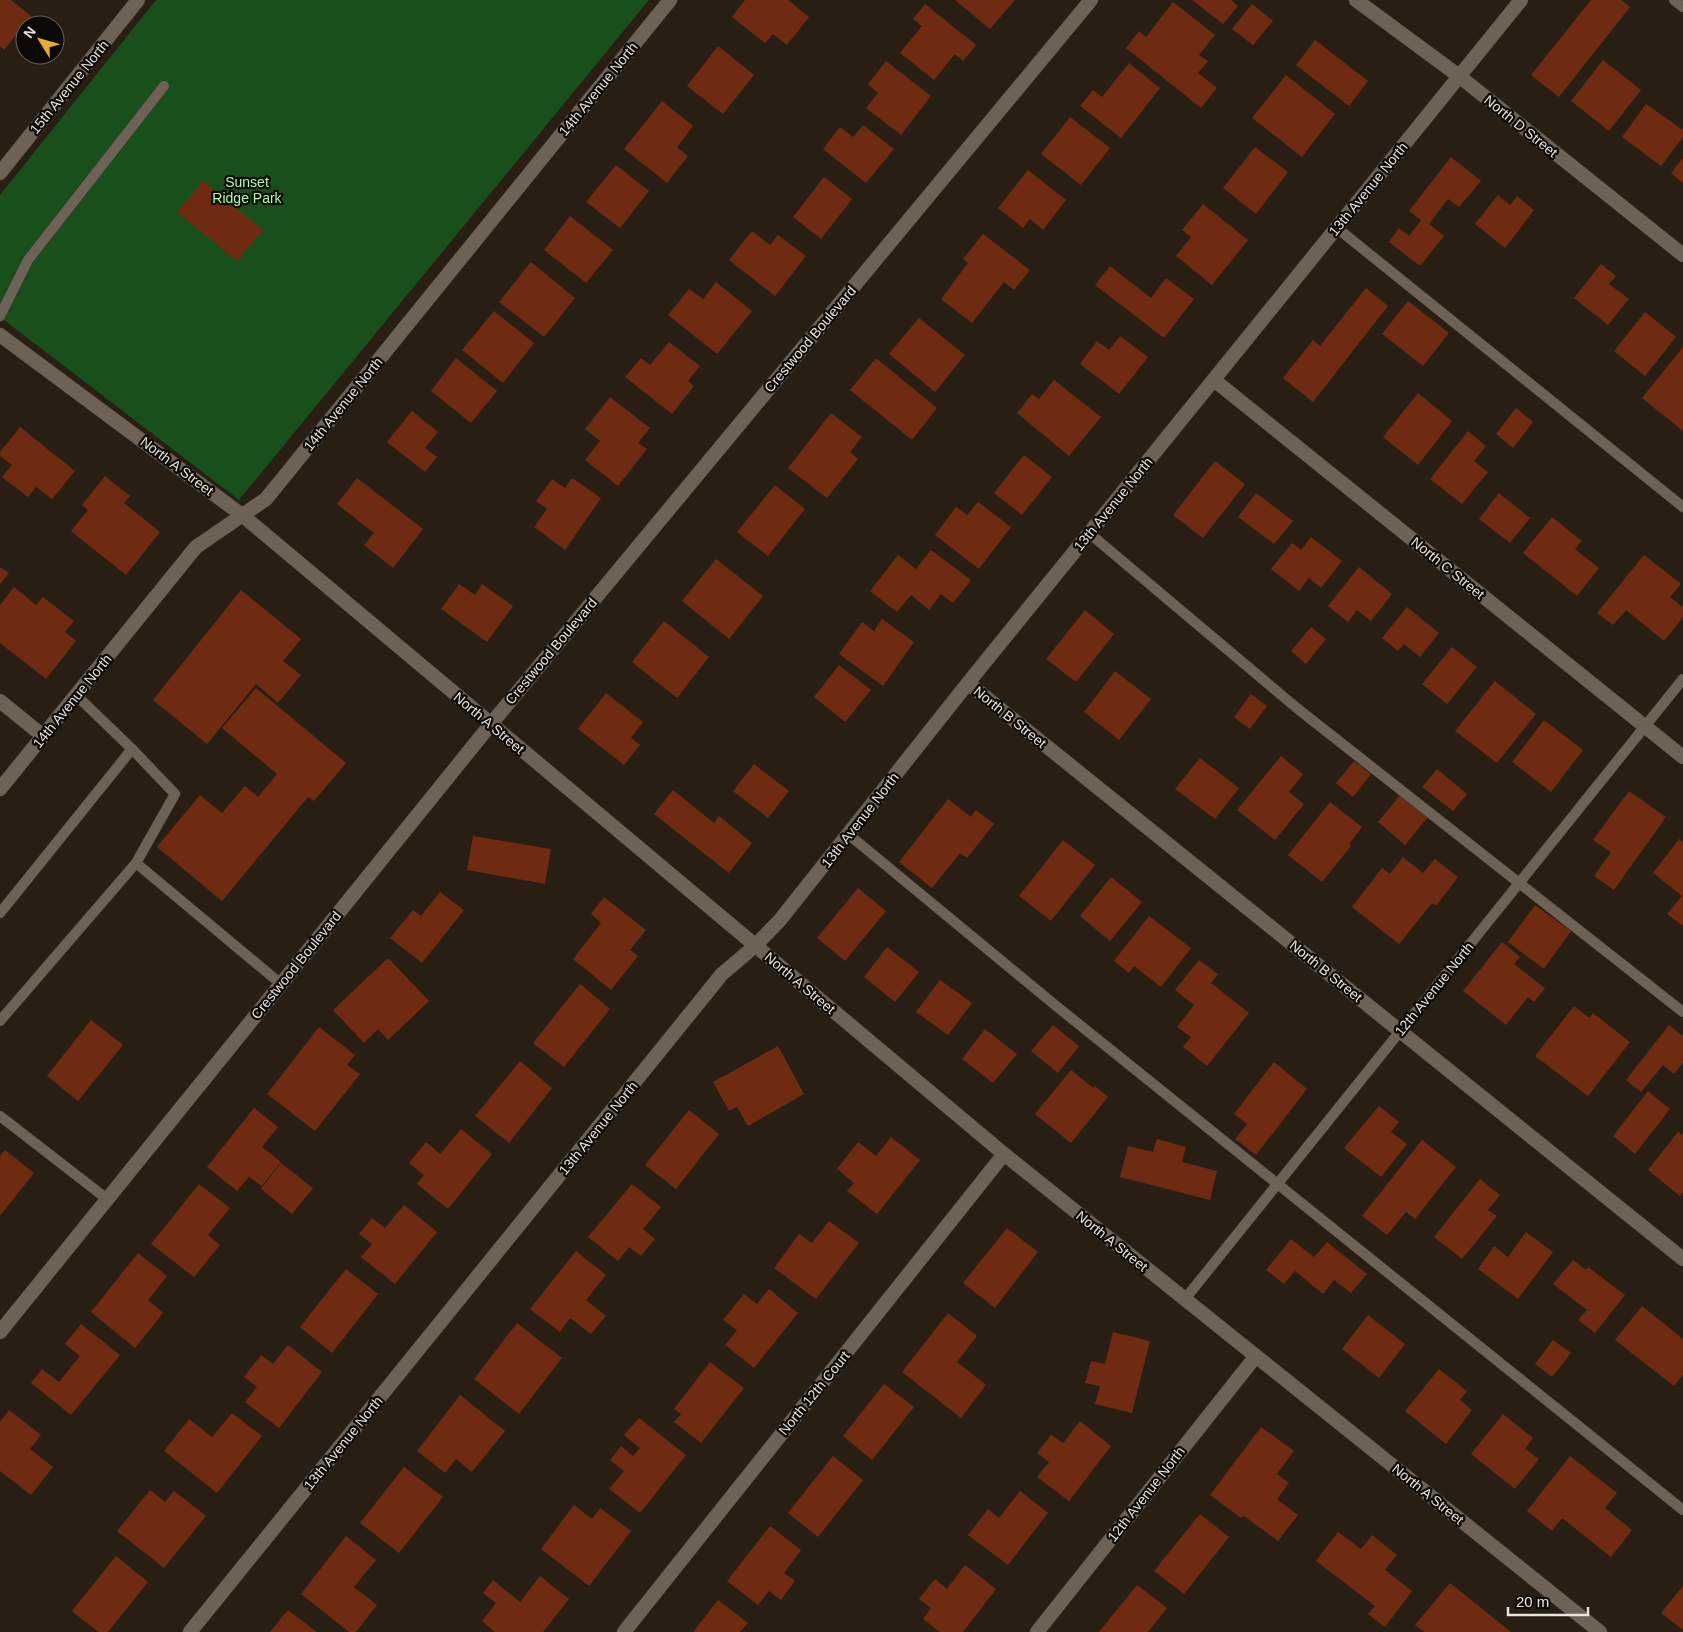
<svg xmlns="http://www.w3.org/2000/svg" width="1683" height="1632" viewBox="0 0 1683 1632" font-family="Arial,sans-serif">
	<rect width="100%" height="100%" fill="#281e14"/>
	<!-- green -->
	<path fill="#194f1b" d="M156,0H649L239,500L0,317V195Z"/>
	<!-- building -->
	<g fill="#6e2b12">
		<path d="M0,0H11L31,16L4,50L0,46Z"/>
		<path d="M745,0H788L809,17L787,45L773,34L765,43L732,17Z"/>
		<path d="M955,0H1015L990,29Z"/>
		<path d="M1192,0H1231L1238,6L1223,24Z"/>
		<path d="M1591,0H1621L1630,7L1559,97L1531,75Z"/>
		<path d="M1173,2L1215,35L1199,55L1208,61L1198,73L1217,88L1201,108L1126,48L1139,31L1146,37Z"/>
		<path d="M925,4L976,45L963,61L955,54L934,80L900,53L922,26L913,19Z"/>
		<path d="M1252,4L1273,21L1253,45L1232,29Z"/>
		<path d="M1315,40L1368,81L1349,106L1296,65Z"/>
		<path d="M718,46L754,75L723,114L687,86Z"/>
		<path d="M1603,60L1641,90L1609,131L1571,101Z"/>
		<path d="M886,61L931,96L901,135L866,108L878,93L868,84Z"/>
		<path d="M1129,63L1160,88L1121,138L1080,106L1093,90L1102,97Z"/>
		<path d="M1286,75L1335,114L1302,157L1252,118Z"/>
		<path d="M662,101L693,126L677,147L688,156L667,183L624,149Z"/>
		<path d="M1646,104L1683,130V137L1661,166L1622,137Z"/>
		<path d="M1070,117L1110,148L1081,185L1041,154Z"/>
		<path d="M863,125L894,149L866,183L823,149L840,127L853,137Z"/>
		<path d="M1255,147L1288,172L1256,214L1223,188Z"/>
		<path d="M1451,157L1481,181L1459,207L1448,199L1429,224L1444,236L1420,266L1389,242L1399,228L1409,236L1421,220L1409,211Z"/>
		<path d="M1683,158V183L1671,173Z"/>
		<path d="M616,165L649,191L620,228L586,202Z"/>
		<path d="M1028,170L1066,200L1043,230L1030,219L1023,228L998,208Z"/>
		<path d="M824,177L852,199L821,239L793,217Z"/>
		<path d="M203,181L263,230L237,261L177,212Z"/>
		<path d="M1498,195L1510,205L1517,196L1534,210L1505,248L1475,224Z"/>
		<path d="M1203,204L1248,240L1212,285L1176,256L1191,237L1182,230Z"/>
		<path d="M570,216L613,250L586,283L544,250Z"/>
		<path d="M752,231L770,245L778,235L806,256L775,296L729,260Z"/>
		<path d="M983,234L1030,270L1014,290L1004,282L972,323L941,299L968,263L963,259Z"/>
		<path d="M531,262L575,298L544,337L499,302Z"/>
		<path d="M1601,264L1616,276L1609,284L1629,299L1608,325L1574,298Z"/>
		<path d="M1110,266L1151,298L1166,278L1194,299L1164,338L1095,285Z"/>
		<path d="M716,282L752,311L717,354L668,315L689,289L703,299Z"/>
		<path d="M1366,288L1388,306L1313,402L1283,378L1313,340L1320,346Z"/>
		<path d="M1408,301L1449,333L1423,366L1382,334Z"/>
		<path d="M494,311L534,343L503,383L462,350Z"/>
		<path d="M1645,312L1676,337L1645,376L1614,351Z"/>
		<path d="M919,318L965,355L935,392L889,354Z"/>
		<path d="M1120,336L1148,357L1119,394L1080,364L1097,341L1109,350Z"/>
		<path d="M669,342L700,366L688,381L694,386L672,414L625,377L641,358L650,365Z"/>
		<path d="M1683,347V431L1642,398Z"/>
		<path d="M456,358L497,391L471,423L431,391Z"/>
		<path d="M876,358L937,408L912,440L850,390Z"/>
		<path d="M1054,380L1101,417L1069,456L1017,413L1032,394L1039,399Z"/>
		<path d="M1418,393L1452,421L1418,465L1383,437Z"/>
		<path d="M610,397L650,428L638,443L647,449L618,486L585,460L600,441L585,429Z"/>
		<path d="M1516,408L1533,422L1513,448L1496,434Z"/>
		<path d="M412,411L438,432L425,448L437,457L425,472L387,442Z"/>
		<path d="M831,413L862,437L850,452L858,459L827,498L788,468Z"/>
		<path d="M20,427L75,471L52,499L36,487L28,497L2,477L12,465L0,456V452Z"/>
		<path d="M1468,431L1486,446L1474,461L1488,472L1462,504L1430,479Z"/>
		<path d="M1024,455L1052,477L1022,515L994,493Z"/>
		<path d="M1215,461L1245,484L1203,538L1173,515Z"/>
		<path d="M105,476L130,496L124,503L160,532L126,575L71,531L88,510L82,505Z"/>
		<path d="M357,478L423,529L393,568L364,545L374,533L337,504Z"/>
		<path d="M572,478L601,498L565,550L534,527L547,509L536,501L552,479L565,488Z"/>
		<path d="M775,485L805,509L768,556L737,532Z"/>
		<path d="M1256,493L1293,521L1274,544L1238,517Z"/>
		<path d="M1499,493L1530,518L1510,543L1479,519Z"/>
		<path d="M978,502L1011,527L979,569L935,535L956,507L967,515Z"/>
		<path d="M1552,517L1582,541L1575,549L1599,568L1577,596L1523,553Z"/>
		<path d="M1311,537L1342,561L1321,588L1309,578L1299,591L1271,569L1292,543L1301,550Z"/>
		<path d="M931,550L971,580L953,603L941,594L929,610L911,595L897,612L870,591L898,555L916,569Z"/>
		<path d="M1644,555L1681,584L1670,597L1683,607V617L1664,641L1626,610L1613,625L1597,613Z"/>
		<path d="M716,559L763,596L729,639L682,601Z"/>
		<path d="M0,567L9,573L0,584Z"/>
		<path d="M1359,567L1392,594L1371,621L1357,610L1348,622L1328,606Z"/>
		<path d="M459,584L475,595L482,584L513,606L487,642L441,609Z"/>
		<path d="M14,587L36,605L43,597L74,621L65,632L76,641L46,679L0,643V605Z"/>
		<path d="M241,590L301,639L283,661L301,675L278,703L256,684L207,744L153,700Z"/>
		<path d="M1407,607L1439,633L1420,657L1404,644L1398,651L1382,638Z"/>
		<path d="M1085,610L1114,634L1076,682L1046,659Z"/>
		<path d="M882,619L914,642L883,686L839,654L862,622L874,631Z"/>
		<path d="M664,621L709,657L677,698L632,662Z"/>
		<path d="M1311,627L1326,639L1306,664L1291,651Z"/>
		<path d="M1452,647L1477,667L1447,704L1422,684Z"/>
		<path d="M839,665L871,690L845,722L814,697Z"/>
		<path d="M1115,671L1151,699L1119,740L1084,712Z"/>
		<path d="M1495,681L1536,714L1497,763L1455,731Z"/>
		<path d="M256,688L346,763L314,801L308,797L222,901L157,847L200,795L222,813L245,786L258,797L277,774L222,728Z"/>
		<path d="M606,693L643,722L631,738L640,745L624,765L578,729Z"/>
		<path d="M1251,694L1267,706L1250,729L1234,717Z"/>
		<path d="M1544,720L1583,750L1551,792L1512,762Z"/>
		<path d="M1281,756L1303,774L1289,792L1304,804L1275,840L1237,810Z"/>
		<path d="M1200,758L1239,788L1215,819L1175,789Z"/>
		<path d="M1354,761L1371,774L1353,797L1336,783Z"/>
		<path d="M754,764L789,791L768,818L733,791Z"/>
		<path d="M1437,769L1467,794L1453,811L1422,787Z"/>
		<path d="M673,790L714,823L719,816L752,843L729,873L654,814Z"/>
		<path d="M1629,791L1666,817L1614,890L1594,876L1611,852L1593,840Z"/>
		<path d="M1400,795L1428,817L1405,845L1378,822Z"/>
		<path d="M948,799L971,817L976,810L994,824L967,858L960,853L932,888L899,862Z"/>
		<path d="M1330,802L1362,827L1349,844L1351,846L1322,882L1288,855Z"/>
		<path d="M473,836L551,849L545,884L467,870Z"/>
		<path d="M1679,839L1683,842V926L1667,914L1682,896L1653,873Z"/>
		<path d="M1063,840L1095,865L1051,921L1019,896Z"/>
		<path d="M1403,857L1423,873L1435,859L1458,877L1436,906L1432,903L1399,944L1352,907L1382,868L1390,874Z"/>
		<path d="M1111,877L1142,902L1110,941L1080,916Z"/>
		<path d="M858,888L886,911L845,961L817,938Z"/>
		<path d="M440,892L464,910L422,963L390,938L413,910L421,916Z"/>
		<path d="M604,897L646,930L630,950L638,956L611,990L573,959L601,923L591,914Z"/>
		<path d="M1535,905L1571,931L1544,969L1508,942Z"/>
		<path d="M1149,916L1191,948L1161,987L1134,966L1129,973L1114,961Z"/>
		<path d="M1502,942L1520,957L1514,964L1545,988L1534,1002L1528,997L1506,1025L1463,991Z"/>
		<path d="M887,947L919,972L895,1002L864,977Z"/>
		<path d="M388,958L429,1001L388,1040L378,1029L364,1043L333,1010Z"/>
		<path d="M1199,960L1218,974L1211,983L1249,1013L1207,1066L1183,1047L1191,1037L1177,1027L1194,1005L1175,990Z"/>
		<path d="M940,980L972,1003L948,1035L916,1012Z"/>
		<path d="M580,984L610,1009L564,1067L533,1043Z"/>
		<path d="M1574,1006L1589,1018L1593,1013L1630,1042L1588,1096L1535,1056Z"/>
		<path d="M91,1020L123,1045L78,1101L47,1076Z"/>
		<path d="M1053,1025L1079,1046L1058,1073L1031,1051Z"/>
		<path d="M1669,1025L1683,1036V1063L1674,1074L1663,1065L1641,1092L1626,1080Z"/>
		<path d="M319,1027L355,1055L347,1065L360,1074L315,1131L267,1094Z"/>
		<path d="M985,1029L1017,1054L993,1083L962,1059Z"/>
		<path d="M778,1046L804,1094L748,1126L737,1107L729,1111L713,1082Z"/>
		<path d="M520,1061L552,1088L509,1143L475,1116Z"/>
		<path d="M1274,1062L1307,1089L1256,1155L1235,1139L1247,1124L1234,1114Z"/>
		<path d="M1071,1070L1093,1088L1095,1086L1108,1097L1071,1143L1035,1114Z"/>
		<path d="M1648,1091L1670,1109L1635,1154L1613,1136Z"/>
		<path d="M1379,1106L1399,1122L1391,1132L1407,1144L1381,1177L1344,1148Z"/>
		<path d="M254,1108L278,1127L262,1147L281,1162L262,1186L249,1177L237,1191L207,1167Z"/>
		<path d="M689,1110L719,1134L676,1189L645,1165Z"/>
		<path d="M461,1129L492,1154L448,1209L417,1184L424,1175L409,1163L426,1142L440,1154Z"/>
		<path d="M1678,1132L1683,1135V1192L1680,1196L1648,1170Z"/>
		<path d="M891,1137L920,1160L877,1214L847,1191L854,1183L837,1169L858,1142L876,1156Z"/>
		<path d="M1157,1139L1186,1147L1182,1162L1217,1171L1210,1200L1120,1177L1128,1146L1153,1152Z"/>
		<path d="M1422,1140L1456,1167L1415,1219L1406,1212L1387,1235L1362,1216Z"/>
		<path d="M5,1150L34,1173L0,1216V1156Z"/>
		<path d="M281,1163L313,1188L292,1214L261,1189Z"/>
		<path d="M1480,1179L1500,1195L1488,1210L1497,1216L1462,1259L1434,1237Z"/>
		<path d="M199,1184L230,1208L208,1235L220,1245L194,1277L151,1244Z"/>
		<path d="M632,1184L661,1207L643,1229L655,1239L641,1256L629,1247L618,1261L588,1237Z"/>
		<path d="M404,1205L437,1232L395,1284L361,1257L372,1244L359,1234L372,1218L385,1228Z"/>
		<path d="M829,1221L859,1243L816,1299L774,1268L799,1234L812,1243Z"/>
		<path d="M1007,1228L1038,1252L995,1308L963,1283Z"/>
		<path d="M1526,1232L1553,1252L1518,1299L1478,1269L1494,1246L1508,1257Z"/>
		<path d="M1291,1239L1314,1257L1327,1242L1367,1274L1351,1293L1334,1280L1323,1294L1295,1271L1284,1284L1266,1270Z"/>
		<path d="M576,1251L606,1275L586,1300L606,1316L591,1334L570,1318L560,1332L530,1309Z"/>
		<path d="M138,1253L167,1276L148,1300L163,1313L135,1348L91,1312Z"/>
		<path d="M1573,1260L1586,1270L1588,1267L1625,1295L1595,1333L1578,1320L1587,1310L1553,1284Z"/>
		<path d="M346,1269L378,1294L332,1353L300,1327Z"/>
		<path d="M769,1289L798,1313L754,1368L725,1345L737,1330L723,1320L744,1294L757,1304Z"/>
		<path d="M1642,1306L1683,1339V1375L1674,1386L1615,1340Z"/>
		<path d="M948,1313L977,1336L957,1362L986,1385L961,1418L902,1372Z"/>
		<path d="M1368,1315L1405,1344L1379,1378L1342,1349Z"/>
		<path d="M517,1323L562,1358L519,1414L474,1379Z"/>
		<path d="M81,1324L120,1355L71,1415L31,1383L42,1369L59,1382L80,1356L65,1344Z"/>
		<path d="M1113,1332L1150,1341L1132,1413L1095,1404L1100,1386L1085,1383L1091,1361L1105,1364Z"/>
		<path d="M1553,1340L1571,1353L1552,1377L1535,1364Z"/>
		<path d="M288,1345L322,1372L279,1428L245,1402L257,1387L244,1377L261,1355L273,1364Z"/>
		<path d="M710,1362L744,1388L701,1443L674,1422L681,1414L674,1409Z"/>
		<path d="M1439,1369L1467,1391L1460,1400L1472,1410L1446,1444L1405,1411Z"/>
		<path d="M884,1384L914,1407L872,1460L843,1436Z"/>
		<path d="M460,1395L505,1431L472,1472L456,1459L445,1473L417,1451Z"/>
		<path d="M9,1410L41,1435L30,1449L53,1467L31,1495L0,1471V1422Z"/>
		<path d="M232,1413L262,1436L217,1493L164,1451L189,1419L212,1437Z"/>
		<path d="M1503,1414L1533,1438L1525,1449L1539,1459L1515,1489L1471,1454Z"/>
		<path d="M639,1418L686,1455L640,1513L609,1489L624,1471L610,1460L621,1446L633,1456L640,1448L624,1435Z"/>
		<path d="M1080,1421L1111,1446L1069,1501L1037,1477L1049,1462L1037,1453L1051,1435L1063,1443Z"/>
		<path d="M1261,1427L1294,1451L1277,1474L1289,1483L1277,1499L1298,1515L1278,1541L1244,1516L1241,1518L1210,1495Z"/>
		<path d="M833,1456L863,1480L818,1537L788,1513Z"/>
		<path d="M1570,1456L1617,1493L1605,1508L1632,1530L1611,1557L1562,1518L1552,1531L1527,1511Z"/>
		<path d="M404,1467L443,1497L399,1553L360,1523Z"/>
		<path d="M150,1490L165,1502L174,1491L206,1516L164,1568L117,1531Z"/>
		<path d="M1020,1491L1048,1513L1008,1565L968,1535L988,1509L999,1518Z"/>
		<path d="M574,1505L592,1519L600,1508L631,1531L589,1586L541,1549Z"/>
		<path d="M1200,1514L1229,1537L1184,1594L1154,1571Z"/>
		<path d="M770,1526L801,1550L784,1573L795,1581L781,1600L769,1591L758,1605L727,1581Z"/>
		<path d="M1338,1532L1361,1549L1372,1535L1397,1555L1385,1570L1412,1591L1385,1627L1368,1614L1375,1606L1316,1561Z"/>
		<path d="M346,1536L376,1560L354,1587L377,1605L356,1632H349L301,1594Z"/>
		<path d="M116,1556L148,1582L108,1632H98L72,1611Z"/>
		<path d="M965,1565L996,1589L963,1632H940L923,1619L931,1608L919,1599L935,1579L947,1589Z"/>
		<path d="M540,1576L569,1599L543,1632H495L482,1621L496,1603L483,1593L493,1580L520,1602Z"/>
		<path d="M1450,1583L1511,1632H1424L1415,1625Z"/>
		<path d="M1137,1585L1167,1608L1148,1632H1099Z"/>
		<path d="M1683,1586V1630L1661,1613Z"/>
		<path d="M718,1600L748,1623L740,1632H693Z"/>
		<path d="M288,1610L317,1632H270Z"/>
	</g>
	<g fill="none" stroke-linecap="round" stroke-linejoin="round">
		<!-- service casing -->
		<g stroke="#403832" stroke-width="11">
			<g id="service">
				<path d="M1674,0L1683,7"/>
				<path d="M1337,228L1683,507"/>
				<path d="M0,316L28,260L164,86"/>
				<path d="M1089,533L1298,709L1683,1012"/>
				<path d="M848,834L1055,1005L1683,1510"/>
				<path d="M136,863L281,984"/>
				<path d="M0,913L132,749"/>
				<path d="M0,1021L136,863L175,794L132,749L76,695"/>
				<path d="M0,1116L107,1199"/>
				<path d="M1185,1299L1683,679"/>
			</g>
		</g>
		<!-- minor casing -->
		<g stroke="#403832" stroke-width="15">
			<g id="minor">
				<path d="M1356,0L1459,76L1683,255"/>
				<path d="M0,173L138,0"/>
				<path d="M1214,380L1683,757"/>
				<path d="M968,683L1683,1259"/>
				<path d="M0,701L43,736"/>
				<path d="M0,789L196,547L266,499L670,0"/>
				<path d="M0,1332L491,724L1091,0"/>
				<path d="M190,1632L722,974L755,946L780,920L968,683L1521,0"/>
				<path d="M624,1632L1004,1154"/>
				<path d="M1037,1632L1256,1356"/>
			</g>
		</g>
		<!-- tertiary casing -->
		<g stroke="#403832" stroke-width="15">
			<path id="tertiary" d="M0,335L242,515L1004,1154L1600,1632"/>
		</g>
		<!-- service -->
		<use href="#service" stroke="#6e6256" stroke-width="10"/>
		<!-- minor -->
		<use href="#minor" stroke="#6e6256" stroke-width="14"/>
		<!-- tertiary -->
		<use href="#tertiary" stroke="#6e6256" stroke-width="14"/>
	</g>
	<g text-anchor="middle" stroke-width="4.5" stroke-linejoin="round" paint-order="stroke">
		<!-- street labels -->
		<g font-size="14" fill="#eae2dc" stroke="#0d0905">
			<text transform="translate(69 87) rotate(-51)" y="5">15th Avenue North</text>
			<text transform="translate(598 89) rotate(-51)" y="5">14th Avenue North</text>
			<text transform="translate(1521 126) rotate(39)" y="5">North D Street</text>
			<text transform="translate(1368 189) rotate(-51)" y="5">13th Avenue North</text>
			<text transform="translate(810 339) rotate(-50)" y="5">Crestwood Boulevard</text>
			<text transform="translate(343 404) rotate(-51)" y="5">14th Avenue North</text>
			<text transform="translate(177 466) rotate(37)" y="5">North A Street</text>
			<text transform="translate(1113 504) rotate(-51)" y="5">13th Avenue North</text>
			<text transform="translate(1448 568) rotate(39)" y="5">North C Street</text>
			<text transform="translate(551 651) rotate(-50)" y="5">Crestwood Boulevard</text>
			<text transform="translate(72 701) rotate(-51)" y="5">14th Avenue North</text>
			<text transform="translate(1010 717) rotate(39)" y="5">North B Street</text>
			<text transform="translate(489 723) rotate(40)" y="5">North A Street</text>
			<text transform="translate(860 820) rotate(-52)" y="5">13th Avenue North</text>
			<text transform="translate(296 965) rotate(-51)" y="5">Crestwood Boulevard</text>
			<text transform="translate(1326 971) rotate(39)" y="5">North B Street</text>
			<text transform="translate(800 983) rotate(40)" y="5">North A Street</text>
			<text transform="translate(1434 989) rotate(-51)" y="5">12th Avenue North</text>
			<text transform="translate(598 1128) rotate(-51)" y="5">13th Avenue North</text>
			<text transform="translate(1112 1241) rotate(39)" y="5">North A Street</text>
			<text transform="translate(814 1393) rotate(-51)" y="5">North 12th Court</text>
			<text transform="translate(343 1443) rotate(-51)" y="5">13th Avenue North</text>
			<text transform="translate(1146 1494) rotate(-52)" y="5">12th Avenue North</text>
			<text transform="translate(1428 1494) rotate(39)" y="5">North A Street</text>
		</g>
		<!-- park labels -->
		<g font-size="14" fill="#acfaa9" stroke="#0d0905">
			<text x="247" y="187">Sunset<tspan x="247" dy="16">Ridge Park</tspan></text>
		</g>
	</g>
	<!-- north arrow -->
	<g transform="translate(40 40) rotate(307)"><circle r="24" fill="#0d0905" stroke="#65605b"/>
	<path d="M0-4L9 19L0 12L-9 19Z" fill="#eaaa39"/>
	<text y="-8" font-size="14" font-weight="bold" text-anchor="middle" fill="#eae2dc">N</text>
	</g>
	<!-- scale -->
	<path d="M1508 1607v8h80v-8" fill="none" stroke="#eae2dc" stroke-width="2.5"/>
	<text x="1516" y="1607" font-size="15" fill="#eae2dc" stroke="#0d0905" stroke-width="4" paint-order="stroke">20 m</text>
</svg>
